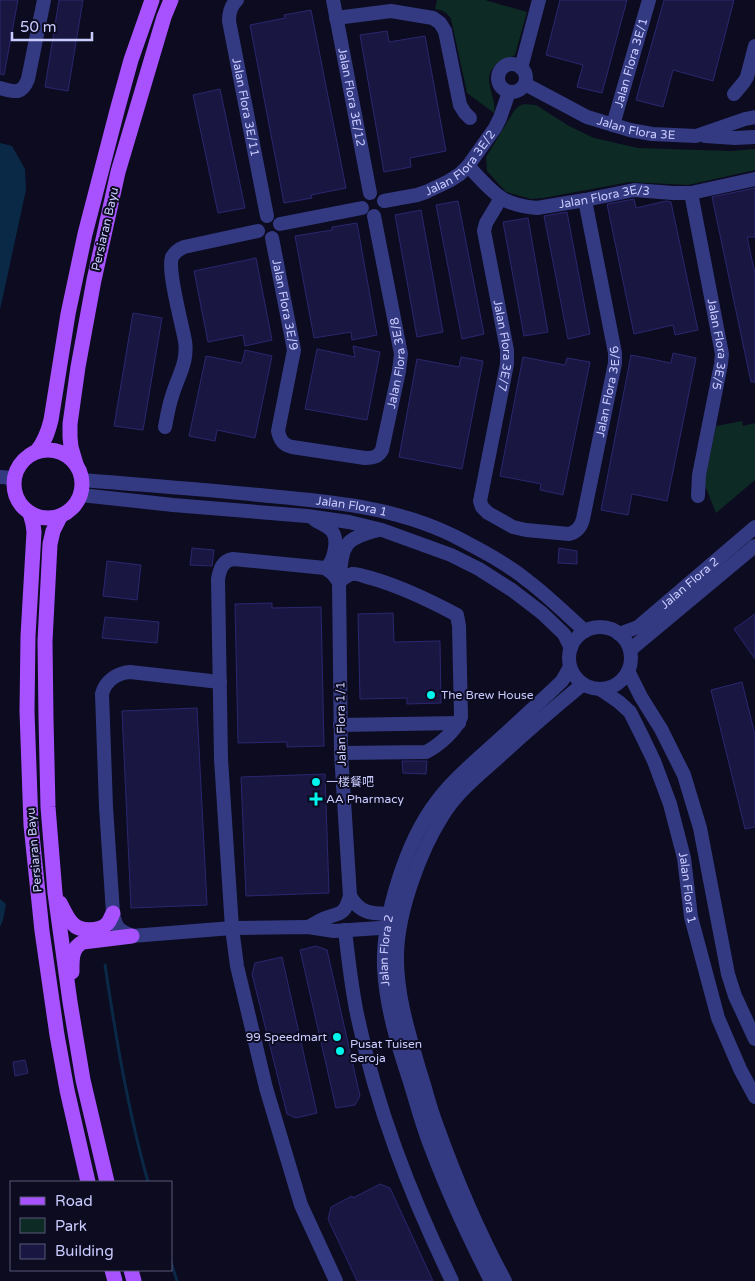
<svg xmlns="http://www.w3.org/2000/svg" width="755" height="1281" viewBox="0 0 755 1281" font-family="'Varela Round','Noto Sans SC',sans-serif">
	<rect width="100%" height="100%" fill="#0c0b20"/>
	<!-- green -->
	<g fill="#0e2a25">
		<path d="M437,0H485L527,12L515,55C509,59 499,61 494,67C481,79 498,100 494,113L467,93L451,19C447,12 442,10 435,9Z"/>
		<path d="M524,104L536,105L569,126L594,138L638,148L731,151L755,149V170L688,185L630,182L543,198L531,199L506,192L487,171L486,157L514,111L519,106Z"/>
		<path d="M742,421L743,426L755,423V480L716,513L704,483L716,426Z"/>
	</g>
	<!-- water -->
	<g fill="#092946">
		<path d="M0,143L12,146L25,169L26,190L0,310Z"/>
		<path d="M0,899L6,904L3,920L0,927Z"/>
	</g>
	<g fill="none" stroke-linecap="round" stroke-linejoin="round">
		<!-- stream -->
		<g stroke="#092946" stroke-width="3">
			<path d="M105,965C116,1038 128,1111 148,1182"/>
			<path d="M171,1262L177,1281"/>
		</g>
	</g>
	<!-- building -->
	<g fill="#191642" stroke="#2b276f">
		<path d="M0,0H18L4,75L0,74Z"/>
		<path d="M59,0H83L68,91L45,87Z"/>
		<path d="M560,0H627L602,93L577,87L583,65L546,55Z"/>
		<path d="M664,0H734L713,81L673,70L663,107L636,100Z"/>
		<path d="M311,10L346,188L311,195L312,198L284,203L250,25L285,18L284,15Z"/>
		<path d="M387,31L389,42L425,36L446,151L410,158L411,167L384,172L360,35Z"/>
		<path d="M220,89L245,208L218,213L193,95Z"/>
		<path d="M755,188V237H747L755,274V382H751L712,197Z"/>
		<path d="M634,199L636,208L666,201L671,202L698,330L675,335L673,325L634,334L607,204Z"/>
		<path d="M458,201L484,334L462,339L436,205Z"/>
		<path d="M421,210L443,332L417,337L395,215Z"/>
		<path d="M567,212L590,334L568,339L544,216Z"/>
		<path d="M528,218L548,332L524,336L503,222Z"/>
		<path d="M357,223L377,335L352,340L351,332L314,338L295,236L332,230V227Z"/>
		<path d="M256,258L272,340L245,346L243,335L208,342L194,271Z"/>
		<path d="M133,313L162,318L143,430L114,426Z"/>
		<path d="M353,346L380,352L367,420L305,409L317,349L355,357Z"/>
		<path d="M245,350L272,356L255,438L217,430L215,441L189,436L206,356L242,363Z"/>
		<path d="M673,353L696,358L667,501L632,494L628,515L601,510L631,355L671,363Z"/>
		<path d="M461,357L483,361L462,469L399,457L417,359L459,367Z"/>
		<path d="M523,357L565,365L567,358L590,362L563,495L540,490L541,484L500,476Z"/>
		<path d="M192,548L214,550L212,566L190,565Z"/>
		<path d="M559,548L577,551V564L558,563Z"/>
		<path d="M107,561L141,565L137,600L103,596Z"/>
		<path d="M272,603V608L321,607L324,746L287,747V742L238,743L235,604Z"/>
		<path d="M393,613L394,642L440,641L441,703L407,704V698L360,699L358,614Z"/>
		<path d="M755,614V659L734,629Z"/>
		<path d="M105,617L159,622L157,643L102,638Z"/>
		<path d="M742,682L755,735V827L745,829L711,690Z"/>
		<path d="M197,708L207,905L131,908L122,711Z"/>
		<path d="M402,761H427L426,774L403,773Z"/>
		<path d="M325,774L329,893L246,896L241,777Z"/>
		<path d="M316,946L327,950L360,1096L355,1105L336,1108L300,950Z"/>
		<path d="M282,957L317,1113L296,1118L287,1114L252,974L255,963Z"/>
		<path d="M25,1060L28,1073L15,1076L13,1062Z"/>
		<path d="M380,1184L390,1188L433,1281H357L328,1219L331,1207L352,1196L353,1198Z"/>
	</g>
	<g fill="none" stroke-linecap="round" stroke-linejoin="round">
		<!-- minor -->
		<g stroke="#333a82" stroke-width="14">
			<path id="s1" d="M237,0C231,5 229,13 229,21L267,216"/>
			<path id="s2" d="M333,0L370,193"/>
			<path d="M336,18L391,11L433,18L440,23L445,31L460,105L465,113L470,118"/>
			<circle cx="512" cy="78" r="14"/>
			<path d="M521,68L539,0"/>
			<path id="s3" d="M525,84L587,117L630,130L652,134L696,136L745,119L755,117"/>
			<path d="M0,88C15,92 22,95 28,79L44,0"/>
			<path d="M734,94L744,82L747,77L755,46"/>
			<path id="s4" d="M613,125L649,0"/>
			<path d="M705,136L735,138L755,137"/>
			<path id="s5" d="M468,166C478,176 491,192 503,199C513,205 526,207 537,208L585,200L634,190L673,193H691L755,179"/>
			<path id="s6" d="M691,193L722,354L721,364L699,475L698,496"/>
			<path id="s7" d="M501,198L486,223L484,231L507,350V364L480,501L482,507L488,513L513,527L526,530L569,534C577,532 581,527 583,519L615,363V353L585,200"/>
			<path id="s8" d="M384,201L417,195L426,192L449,181L460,174L468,166L495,128L500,118L509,92"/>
			<path d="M280,224L362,208"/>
			<path id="s9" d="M272,238L294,350L278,431C280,440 283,445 292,447L365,458C373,458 378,457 382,450L399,371L401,354L374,216"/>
			<path d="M165,427C167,416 169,404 173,393C179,374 188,362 185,341C182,324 167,270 172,257C175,252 179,249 184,247L258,231"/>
			<path d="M0,477L14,478"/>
			<path id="s10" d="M83,480C142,485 200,489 259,495C326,501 393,506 454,536C479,549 506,563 528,581C548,596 566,614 585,631"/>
			<path d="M81,495L173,505L307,516L349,522L382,530L451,555L479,569L512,590L542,613L564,634L571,648"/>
			<path d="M315,520C320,523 328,526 332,531C339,540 334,563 325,568"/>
			<path d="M339,582C343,579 347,575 352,574C358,573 365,577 371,578C402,587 429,600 457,615L459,626L461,717C457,730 438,746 426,752L341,753"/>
			<circle cx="600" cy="658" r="31"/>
			<path id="s11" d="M619,634L638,627L755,527"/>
			<path d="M630,650L755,546"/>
			<path d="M628,671L641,697L661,729L684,775L700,828L728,974L735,996L755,1039"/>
			<path d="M220,682L130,672C117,673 105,681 102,694L106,807L113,913C116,928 118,930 132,936L232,928L308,927L334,931L395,927"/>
			<path id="s12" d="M600,689L619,702L630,712L642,736L654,761L670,804L684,858L691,917L718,1018L740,1069L755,1097"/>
			<path d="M340,725L459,723"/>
			<path d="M350,896C362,917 376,913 397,914"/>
			<path d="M308,927C313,925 318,921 323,919C341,912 344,916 350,896L341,753L339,582C343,546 341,539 379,530"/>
			<path d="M345,930C348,957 351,983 356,1009C375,1105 410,1194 452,1281"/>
			<path d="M336,1281L301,1205L266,1088L237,966L232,928L221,759L218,579C220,569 222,561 233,559L325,568L333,574L339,582"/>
			<path id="s13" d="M491,1281C469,1238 449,1195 432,1150C423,1128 417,1105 410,1082C398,1046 386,1007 384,968C382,918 406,841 437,801C453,780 473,763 493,745C516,724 539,703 562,681L570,667"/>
			<path d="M505,1281C478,1231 456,1179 437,1126C430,1108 426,1090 420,1072C409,1034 396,994 397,954C398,911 420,851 443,815C457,792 480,774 500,756C527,731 555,707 583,684"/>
		</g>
		<!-- major -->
		<g stroke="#a751ff" stroke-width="15">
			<circle cx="48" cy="484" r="34"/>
			<path d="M37,451C45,441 48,432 51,420L68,314L85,234L118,107L131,60L152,0"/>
			<path d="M76,464L71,447L70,437V424L78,367L94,280L118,172L164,17L171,0"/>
			<path d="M30,513L33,524L34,532L28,636L27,711L31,825L42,931L57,1035L67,1090L88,1182"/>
			<path d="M60,517L53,531L50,544L45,641L46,718L48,807L55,893L70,1002L83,1080L107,1182"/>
			<path d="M60,903C64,910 67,919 73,924C80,932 100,931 107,924C110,921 111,917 113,913"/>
			<path d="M72,972C72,960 71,948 83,942L132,936"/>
			<path d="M112,1270L115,1281"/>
			<path d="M131,1270L134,1281"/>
		</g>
	</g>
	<!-- markers -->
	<g fill="#00f5ed" stroke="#0c0b20" stroke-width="2">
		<circle cx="431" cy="695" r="5"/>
		<circle cx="316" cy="782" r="5"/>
		<path d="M313.5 791.5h5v5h5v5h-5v5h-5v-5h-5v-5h5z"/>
		<circle cx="337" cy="1037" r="5"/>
		<circle cx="340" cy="1051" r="5"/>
	</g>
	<g text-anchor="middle" stroke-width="4" stroke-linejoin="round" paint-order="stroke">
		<!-- street labels -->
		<g font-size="12" fill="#cacbff" stroke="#0c0b20">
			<text dy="4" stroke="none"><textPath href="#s4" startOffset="65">Jalan Flora 3E/1</textPath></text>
			<text dy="4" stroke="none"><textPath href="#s2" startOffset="99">Jalan Flora 3E/12</textPath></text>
			<text dy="4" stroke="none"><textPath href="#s1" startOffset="111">Jalan Flora 3E/11</textPath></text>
			<text dy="4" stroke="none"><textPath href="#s3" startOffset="121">Jalan Flora 3E</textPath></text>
			<text dy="4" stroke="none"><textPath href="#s8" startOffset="89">Jalan Flora 3E/2</textPath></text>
			<text dy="4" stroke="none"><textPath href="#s5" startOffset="152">Jalan Flora 3E/3</textPath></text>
			<text transform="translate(105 229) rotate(-77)" y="4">Persiaran Bayu</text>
			<text dy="4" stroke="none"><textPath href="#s9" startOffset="68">Jalan Flora 3E/9</textPath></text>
			<text dy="4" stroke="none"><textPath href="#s6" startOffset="154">Jalan Flora 3E/5</textPath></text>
			<text dy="4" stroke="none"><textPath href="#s7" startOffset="154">Jalan Flora 3E/7</textPath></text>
			<text dy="4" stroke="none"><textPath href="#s9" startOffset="402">Jalan Flora 3E/8</textPath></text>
			<text dy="4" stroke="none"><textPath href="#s7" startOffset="564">Jalan Flora 3E/6</textPath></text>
			<text dy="4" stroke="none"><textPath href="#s10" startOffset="270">Jalan Flora 1</textPath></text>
			<text dy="4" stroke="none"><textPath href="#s11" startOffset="88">Jalan Flora 2</textPath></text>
			<text transform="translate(341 724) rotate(-91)" y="4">Jalan Flora 1/1</text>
			<text transform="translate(34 850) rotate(-95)" y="4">Persiaran Bayu</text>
			<text dy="4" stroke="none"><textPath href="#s12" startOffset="224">Jalan Flora 1</textPath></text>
			<text dy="4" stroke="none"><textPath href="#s13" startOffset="350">Jalan Flora 2</textPath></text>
		</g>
		<!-- poi labels -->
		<g font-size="12" fill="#cacbff" stroke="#0c0b20" text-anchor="start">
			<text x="441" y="699">The Brew House</text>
			<text x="326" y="786">一楼餐吧</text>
			<text x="326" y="803">AA Pharmacy</text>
			<text x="327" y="1041" text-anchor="end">99 Speedmart</text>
			<text x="350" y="1048">Pusat Tuisen<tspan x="350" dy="14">Seroja</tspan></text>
		</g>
	</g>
	<!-- legend -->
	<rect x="10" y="1181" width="162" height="90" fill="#0c0b20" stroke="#585879"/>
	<rect x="20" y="1197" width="25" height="8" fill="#a751ff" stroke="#585879"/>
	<text x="55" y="1206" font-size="15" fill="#cacbff">Road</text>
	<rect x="20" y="1218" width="25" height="15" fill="#0e2a25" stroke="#585879"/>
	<text x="55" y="1231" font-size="15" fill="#cacbff">Park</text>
	<rect x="20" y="1244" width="25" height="15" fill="#191642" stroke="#585879"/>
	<text x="55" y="1256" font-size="15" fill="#cacbff">Building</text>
	<!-- scale -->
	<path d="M12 32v8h80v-8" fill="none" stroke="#cacbff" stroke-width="2.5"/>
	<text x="20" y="32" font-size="15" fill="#cacbff" stroke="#0c0b20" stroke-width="4" paint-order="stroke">50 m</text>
</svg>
